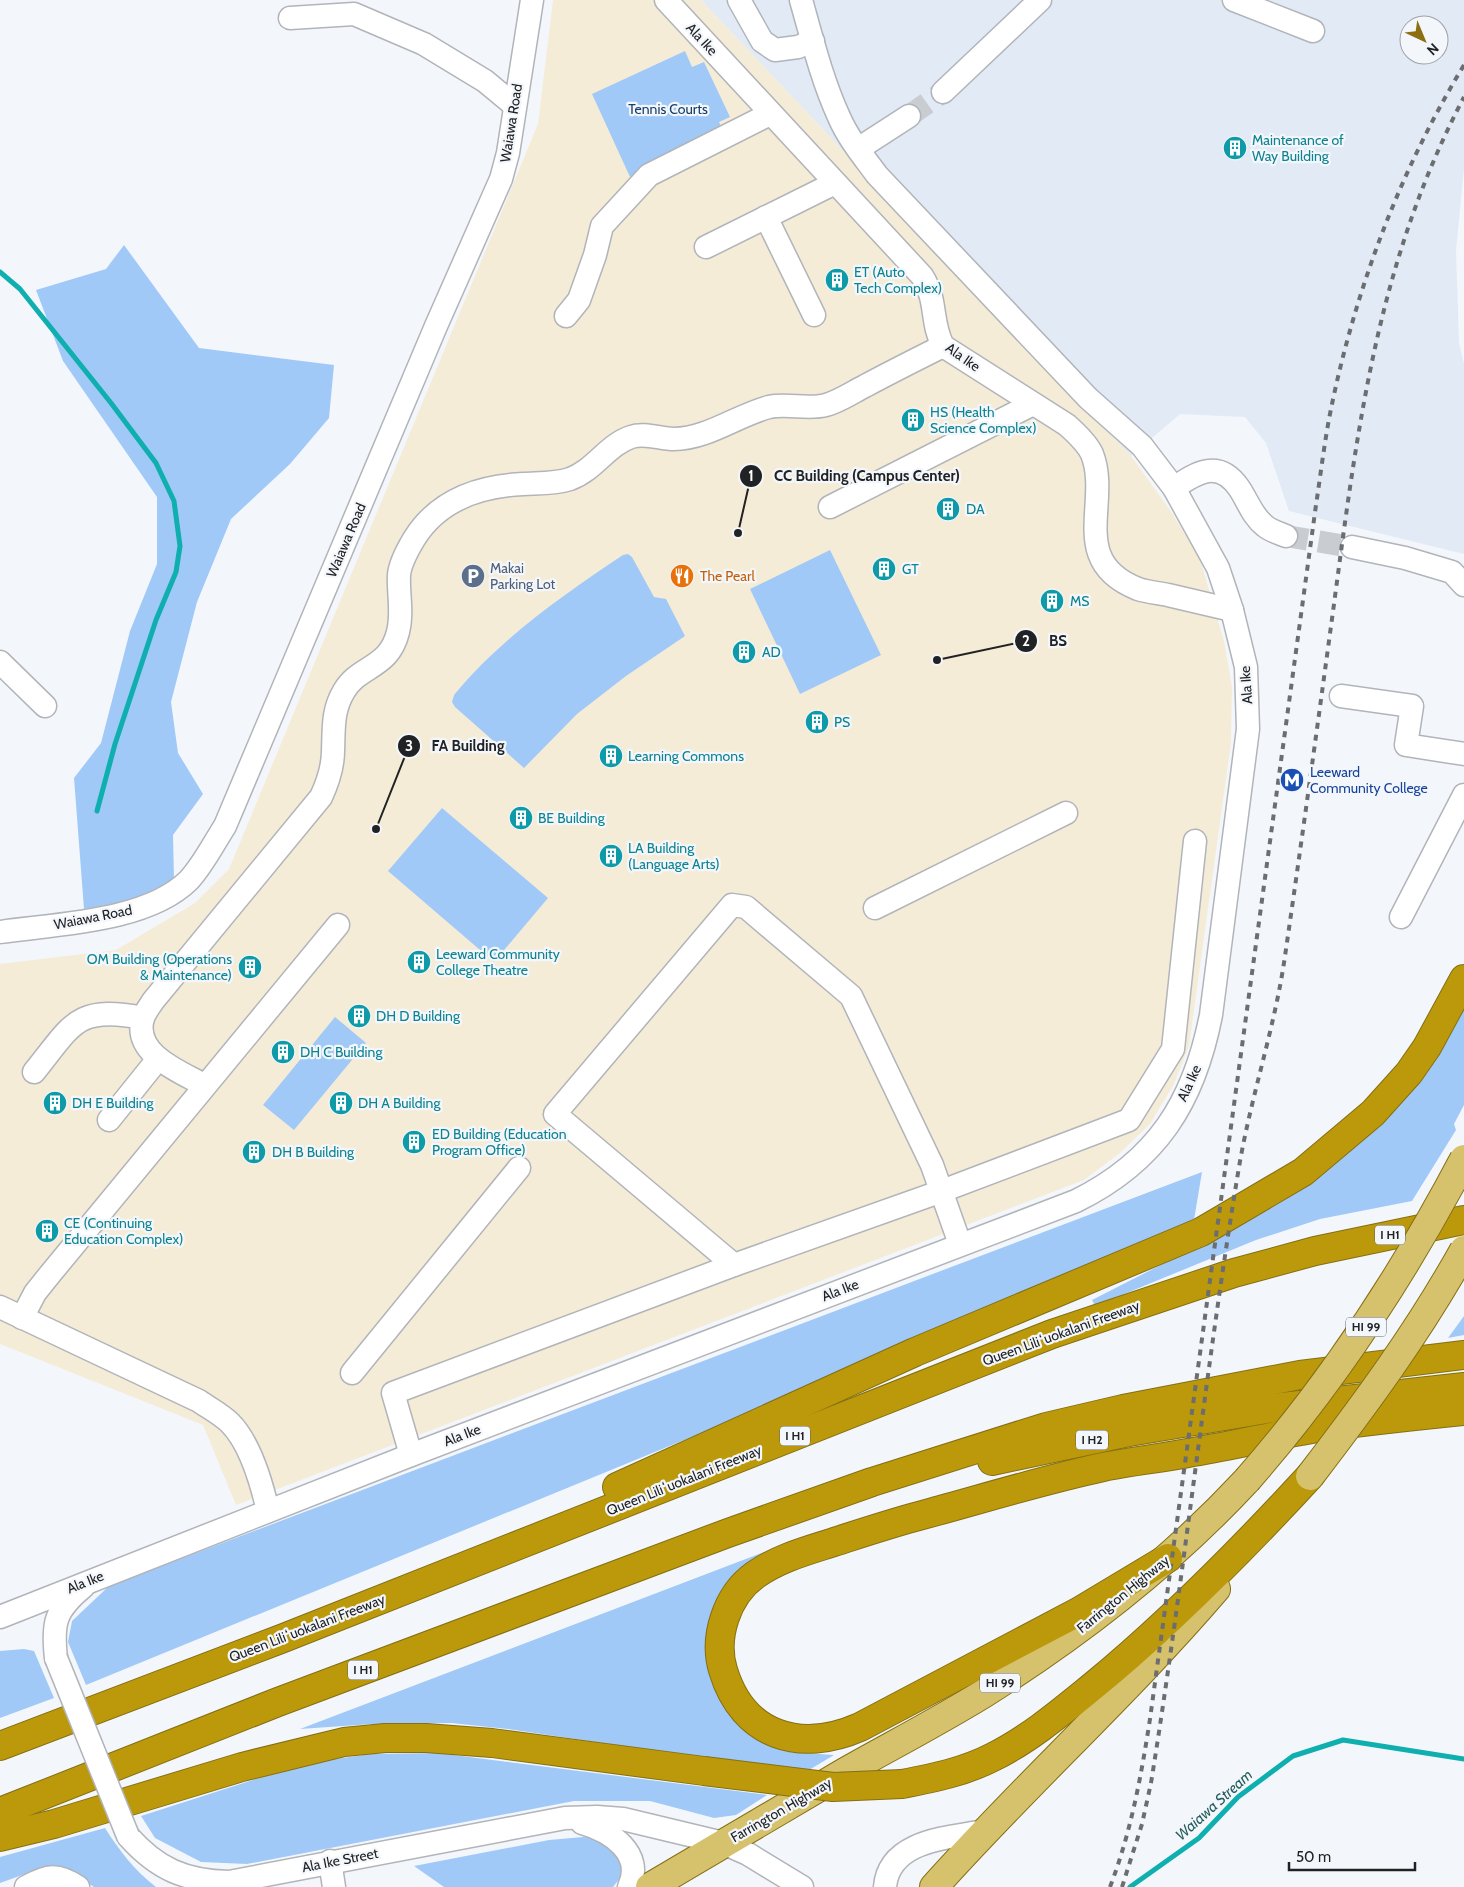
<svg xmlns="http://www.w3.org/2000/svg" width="1464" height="1887" viewBox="0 0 1464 1887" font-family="Cabin,sans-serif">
	<rect width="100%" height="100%" fill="#f3f7fc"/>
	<!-- built -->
	<path fill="#e1eaf5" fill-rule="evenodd" d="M701,0H1464V168L1456,250L1459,343L1464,364V554L1289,511L1266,443L1245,417L1180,414L1131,456ZM1409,25H1439V55H1409Z"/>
	<!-- education -->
	<path fill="#f5ecd7" d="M553,0H701L1131,456L1170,510L1200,559L1224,641L1232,687L1231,743L1189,1046L1174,1084L1150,1124L1120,1153L1084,1180L236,1505L203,1425L0,1344V964L116,950L195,903L229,869L538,124Z"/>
	<!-- green -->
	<g fill="#a1c9f7">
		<path d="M685,51L692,67L704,62L730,117L719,122L724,133L630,177L592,94Z"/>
		<path d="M124,245L199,348L334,365L329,418L290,464L231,519L197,602L171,702L178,753L203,794L173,835L174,880L129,901L84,909L74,778L101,743L130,631L157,564V497L63,361L36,290L106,269Z"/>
		<path d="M830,550L881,655L800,694L750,589Z"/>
		<path d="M628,554L632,557L654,597L666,599L685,636L626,676L577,714L524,768L455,707L452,702L454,695C500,639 563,595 623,555Z"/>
		<path d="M442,808L548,898L494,962L388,871Z"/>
		<path d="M1464,1000V1105L1454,1124L1456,1130L1412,1201L1320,1219L1256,1240L1095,1306L1092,1300L1200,1245L1283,1196Z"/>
		<path d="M335,1017L366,1043L294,1130L263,1105Z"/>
		<path d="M1202,1172L1192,1232L86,1685L68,1642L72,1621L109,1586Z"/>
		<path d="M1464,1316V1335L1448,1338Z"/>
		<path d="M764,1552L738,1574L717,1601L708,1637L730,1714L758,1739L790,1752L834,1755L804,1773L508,1729L451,1723L372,1724L300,1729Z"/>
		<path d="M24,1649L34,1651L54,1698L0,1718V1651Z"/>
		<path d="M438,1753L767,1795L736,1815L714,1818L650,1801H574L247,1864L201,1862L155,1838L141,1816L306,1763L371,1754Z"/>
		<path d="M105,1828C119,1850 134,1870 156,1887H94L62,1867L25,1874L0,1883V1857Z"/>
		<path d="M583,1837L600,1838L621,1855L624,1873L613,1887H444L414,1866L549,1840Z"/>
	</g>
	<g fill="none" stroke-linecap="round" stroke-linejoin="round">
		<!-- stream -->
		<g stroke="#0faeaf" stroke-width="5">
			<path d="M0,272L20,289L111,403L156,463L174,501L180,546L176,572L156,620L115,744L97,811"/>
			<path d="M1130,1887L1199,1838L1238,1797L1293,1756L1343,1740L1464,1759"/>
		</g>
		<!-- minor-tunnel -->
		<g stroke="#c9ccd1" stroke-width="22" stroke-dasharray="22 11" stroke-linecap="butt">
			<path d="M909,116L943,92"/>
			<path d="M1286,536L1352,547"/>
		</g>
		<!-- minor casing -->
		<g stroke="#b1b4b9" stroke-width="25">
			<g id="minor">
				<path d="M666,0L922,276C938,301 930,321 943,346L1067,425C1076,433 1087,443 1092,454C1111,502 1067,561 1138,589C1147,592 1158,593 1168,595C1189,600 1211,605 1232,610"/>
				<path d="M739,0L762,41L775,50L798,47L813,41"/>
				<path d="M1234,0L1313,31"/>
				<path d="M290,18L354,14L424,44L485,81L514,105"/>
				<path d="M943,92L1040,0"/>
				<path d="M858,149L909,116"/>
				<path d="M766,217L814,315"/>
				<path d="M706,247L835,183"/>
				<path d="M566,316L579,300L595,255L602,226L649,175L770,114"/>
				<path d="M1174,488C1197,472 1219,459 1239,488C1248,501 1252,516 1265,526C1271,531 1279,533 1286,536"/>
				<path d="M830,507L1033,404"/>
				<path d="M1352,547L1405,558L1452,572L1464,585"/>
				<path d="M0,662L45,706"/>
				<path d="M1341,696L1412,706L1406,745L1464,754"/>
				<path d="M875,908L1066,813"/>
				<path d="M1401,917L1464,795"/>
				<path d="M0,932C56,924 147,922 189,880C203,865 214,843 225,826L436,326L501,179L508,153L532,0"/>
				<path d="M34,1072C73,1024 76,1005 143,1018"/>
				<path d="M204,1085C181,1072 132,1054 143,1018C145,1012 150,1006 153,1001L321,797C328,782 333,767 333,751C334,729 332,711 344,691C359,665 389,669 398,632C403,613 398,594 399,575C400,563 408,549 414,539C438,500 480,486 523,484C538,483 555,484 570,479C595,470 607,445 631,437C645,432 660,439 674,439C707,439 738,415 769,407C788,403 808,410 826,405C840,401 853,392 865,386C891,372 917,359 943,346"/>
				<path d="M109,1120L158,1059"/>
				<path d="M734,1265L555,1114L732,905L746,907L851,996L932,1165L960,1244"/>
				<path d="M0,1307L199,1401C209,1408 221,1414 230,1423C250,1443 262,1485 268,1511"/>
				<path d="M22,1318L35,1293L51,1273L338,925"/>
				<path d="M352,1373L519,1168"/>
				<path d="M411,1455L393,1393L734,1265L942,1191L1129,1120L1173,1049L1195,841"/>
				<path d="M0,1617L411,1455L1076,1201C1157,1161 1194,1102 1211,1015L1248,729L1246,667L1232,610L1218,568L1174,488L1142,446L1088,398L877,175C863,156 848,138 839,117C822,80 812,39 801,0"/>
				<path d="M56,1658C52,1623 55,1610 83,1587"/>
				<path d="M582,1823C610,1831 645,1853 629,1887"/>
				<path d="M128,1836C157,1869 185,1881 229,1882L565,1818L597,1817L623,1819L723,1843L748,1854L802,1887"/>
				<path d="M330,1861L334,1887"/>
				<path d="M26,1887C48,1875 57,1873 78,1887"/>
				<path d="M885,1887C889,1840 948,1838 984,1831"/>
			</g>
		</g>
		<!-- major casing -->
		<g stroke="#856f13" stroke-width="30">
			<g id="major">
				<path d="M650,1887C715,1848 780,1810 845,1772C891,1746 939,1721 983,1694C1080,1633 1169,1564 1247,1480"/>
				<path d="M934,1887C1025,1785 1127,1693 1216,1589"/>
			</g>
		</g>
		<!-- highway casing -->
		<g stroke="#856f13" stroke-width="30">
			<g id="highway">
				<path d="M992,1461L1129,1432L1273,1408L1464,1387"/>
				<path d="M617,1487L915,1352L1201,1232L1303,1172L1373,1113L1409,1073L1427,1047L1464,979"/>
				<path d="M1168,1558L1078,1612L860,1727C801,1753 743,1737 723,1670C713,1637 727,1595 755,1575C779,1558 806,1551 834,1542C865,1532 895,1522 926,1514C985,1498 1043,1480 1103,1467C1133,1461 1163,1458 1193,1452C1235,1445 1276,1435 1318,1428C1366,1421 1415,1416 1464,1411"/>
				<path d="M0,1746L281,1639L1052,1334L1234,1273L1315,1251L1464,1220"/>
				<path d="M902,1784C933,1778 964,1772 993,1757C1029,1739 1060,1713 1092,1687C1170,1623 1241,1551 1310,1476"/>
				<path d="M0,1812L278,1702L728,1533L872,1482L1046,1427L1123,1409L1300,1375L1464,1355"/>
				<path d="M0,1837L54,1824L242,1767L344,1742L385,1738H426L492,1743L704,1771"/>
			</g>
		</g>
		<!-- minor -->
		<use href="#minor" stroke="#fff" stroke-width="22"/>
		<!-- major -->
		<use href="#major" stroke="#d6c26c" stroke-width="28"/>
		<!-- highway -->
		<use href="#highway" stroke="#bb990a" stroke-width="28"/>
		<!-- rail -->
		<g stroke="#6b6d70" stroke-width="4" stroke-dasharray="6 6" stroke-linecap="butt">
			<path d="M1110,1887C1131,1832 1141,1777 1150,1719L1316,505C1321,472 1325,437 1332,404C1357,285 1401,169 1464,65"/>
			<path d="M1122,1887L1142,1824L1151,1783C1184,1578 1205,1372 1239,1167C1251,1096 1275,1027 1285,956C1302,839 1318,722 1334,604C1358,424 1378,261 1464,97"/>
		</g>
		<!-- minor-bridge casing -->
		<g stroke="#b1b4b9" stroke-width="25" stroke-linecap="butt">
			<path id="minor-bridge" d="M56,1658L128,1836"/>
		</g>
		<!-- major-bridge casing -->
		<g stroke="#856f13" stroke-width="30" stroke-linecap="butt">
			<g id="major-bridge">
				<path d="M1310,1476C1366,1403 1419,1331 1464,1250"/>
				<path d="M1247,1480C1333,1382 1403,1275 1464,1159"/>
			</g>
		</g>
		<!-- highway-bridge casing -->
		<g stroke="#856f13" stroke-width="30" stroke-linecap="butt">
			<path id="highway-bridge" d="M704,1771L833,1787L902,1784"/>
		</g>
		<!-- minor-bridge -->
		<use href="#minor-bridge" stroke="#fff" stroke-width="22"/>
		<!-- major-bridge -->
		<use href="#major-bridge" stroke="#d6c26c" stroke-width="28"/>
		<!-- highway-bridge -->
		<use href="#highway-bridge" stroke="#bb990a" stroke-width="28"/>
	</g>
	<!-- icons -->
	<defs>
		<g id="building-disc" transform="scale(1.25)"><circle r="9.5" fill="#0f9aa8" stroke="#f3f7fc"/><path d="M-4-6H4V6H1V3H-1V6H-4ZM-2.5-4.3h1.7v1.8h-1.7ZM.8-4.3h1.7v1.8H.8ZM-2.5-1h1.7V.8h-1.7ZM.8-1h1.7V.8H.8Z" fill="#fff"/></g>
		<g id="parking-disc" transform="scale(1.25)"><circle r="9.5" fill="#5c6f8a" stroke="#f3f7fc"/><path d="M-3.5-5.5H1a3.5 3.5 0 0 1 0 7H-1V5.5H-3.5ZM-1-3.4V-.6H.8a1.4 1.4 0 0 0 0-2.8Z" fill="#fff"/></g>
		<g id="restaurant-disc" transform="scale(1.25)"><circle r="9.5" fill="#e8710a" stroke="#f3f7fc"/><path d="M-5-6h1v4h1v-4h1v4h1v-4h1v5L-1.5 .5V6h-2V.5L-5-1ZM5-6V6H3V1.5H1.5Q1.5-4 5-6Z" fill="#fff"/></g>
		<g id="metro-disc" transform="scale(1.25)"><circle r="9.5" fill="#1a4fb4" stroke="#f3f7fc"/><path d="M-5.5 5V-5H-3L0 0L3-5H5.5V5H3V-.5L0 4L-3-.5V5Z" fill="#fff"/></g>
	</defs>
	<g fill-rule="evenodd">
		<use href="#building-disc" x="1235" y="148"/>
		<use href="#building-disc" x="837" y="280"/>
		<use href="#building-disc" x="913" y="420"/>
		<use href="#building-disc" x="948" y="509"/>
		<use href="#building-disc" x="884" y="569"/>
		<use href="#parking-disc" x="473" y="576"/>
		<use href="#restaurant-disc" x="682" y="576"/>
		<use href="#building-disc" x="1052" y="601"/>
		<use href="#building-disc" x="744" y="652"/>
		<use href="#building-disc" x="817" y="722"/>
		<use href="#building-disc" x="611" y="756"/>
		<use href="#metro-disc" x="1292" y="780"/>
		<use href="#building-disc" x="521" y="818"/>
		<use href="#building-disc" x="611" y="856"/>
		<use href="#building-disc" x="419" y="962"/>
		<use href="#building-disc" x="250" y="967"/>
		<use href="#building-disc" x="359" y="1016"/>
		<use href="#building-disc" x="283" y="1052"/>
		<use href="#building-disc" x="55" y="1103"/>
		<use href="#building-disc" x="341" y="1103"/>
		<use href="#building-disc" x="414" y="1142"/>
		<use href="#building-disc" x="254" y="1152"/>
		<use href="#building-disc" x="47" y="1231"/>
	</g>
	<g text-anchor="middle" stroke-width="4.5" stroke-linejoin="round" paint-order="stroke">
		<!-- shield labels -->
		<g fill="#f3f7fc" stroke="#606265" stroke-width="1">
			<rect x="1375" y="1225.5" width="30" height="19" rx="4"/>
			<rect x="1346" y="1317.5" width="40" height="19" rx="4"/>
			<rect x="780" y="1426.5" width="30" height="19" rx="4"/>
			<rect x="1076" y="1430.5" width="32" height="19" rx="4"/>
			<rect x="348" y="1660.5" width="30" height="19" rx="4"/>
			<rect x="980" y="1673.5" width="40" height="19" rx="4"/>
		</g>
		<g font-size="12" font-weight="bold" fill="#212224">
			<text x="1390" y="1239">I H1</text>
			<text x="1366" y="1331">HI 99</text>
			<text x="795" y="1440">I H1</text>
			<text x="1092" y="1444">I H2</text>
			<text x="363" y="1674">I H1</text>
			<text x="1000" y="1687">HI 99</text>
		</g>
		<!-- street labels -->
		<g font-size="14" fill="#212224" stroke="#f3f7fc">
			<text transform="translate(702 39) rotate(47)" y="5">Ala Ike</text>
			<text transform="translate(511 123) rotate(-81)" y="5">Waiawa Road</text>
			<text transform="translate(963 357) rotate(35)" y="5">Ala Ike</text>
			<text transform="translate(346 540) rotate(-67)" y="5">Waiawa Road</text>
			<text transform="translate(1246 685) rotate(-94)" y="5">Ala Ike</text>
			<text transform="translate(93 917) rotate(-11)" y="5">Waiawa Road</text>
			<text transform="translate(1189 1083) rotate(-65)" y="5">Ala Ike</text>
			<text transform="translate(840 1290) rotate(-21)" y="5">Ala Ike</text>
			<text transform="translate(1061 1333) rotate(-20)" y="5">Queen Liliʻuokalani Freeway</text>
			<text transform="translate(462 1435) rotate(-21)" y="5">Ala Ike</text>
			<text transform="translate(684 1480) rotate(-22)" y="5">Queen Liliʻuokalani Freeway</text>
			<text transform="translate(85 1582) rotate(-22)" y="5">Ala Ike</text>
			<text transform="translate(1123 1594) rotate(-39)" y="5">Farrington Highway</text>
			<text transform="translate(307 1628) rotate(-21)" y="5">Queen Liliʻuokalani Freeway</text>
			<text transform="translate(781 1810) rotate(-30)" y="5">Farrington Highway</text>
			<text transform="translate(340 1860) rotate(-11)" y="5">Ala Ike Street</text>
		</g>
		<!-- park labels -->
		<g font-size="14" fill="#163f69" stroke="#f3f7fc">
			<text x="668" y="114">Tennis Courts</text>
		</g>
		<!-- culture labels -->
		<g font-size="14" fill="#0d838f" stroke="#f3f7fc" text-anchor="start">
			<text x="1252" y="145">Maintenance of<tspan x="1252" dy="16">Way Building</tspan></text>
			<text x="854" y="277">ET (Auto<tspan x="854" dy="16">Tech Complex)</tspan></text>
			<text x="930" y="417">HS (Health<tspan x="930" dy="16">Science Complex)</tspan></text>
			<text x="966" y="514">DA</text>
			<text x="902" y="574">GT</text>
			<text x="1070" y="606">MS</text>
			<text x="762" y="657">AD</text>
			<text x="834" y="727">PS</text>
			<text x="628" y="761">Learning Commons</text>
			<text x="538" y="823">BE Building</text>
			<text x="628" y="853">LA Building<tspan x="628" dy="16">(Language Arts)</tspan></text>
			<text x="436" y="959">Leeward Community<tspan x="436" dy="16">College Theatre</tspan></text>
			<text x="232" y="964" text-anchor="end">OM Building (Operations<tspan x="232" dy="16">&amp; Maintenance)</tspan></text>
			<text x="376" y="1021">DH D Building</text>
			<text x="300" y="1057">DH C Building</text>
			<text x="72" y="1108">DH E Building</text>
			<text x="358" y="1108">DH A Building</text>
			<text x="432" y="1139">ED Building (Education<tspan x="432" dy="16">Program Office)</tspan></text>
			<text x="272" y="1157">DH B Building</text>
			<text x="64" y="1228">CE (Continuing<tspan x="64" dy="16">Education Complex)</tspan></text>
		</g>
		<!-- service labels -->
		<g font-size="14" fill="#4e5e75" stroke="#f3f7fc" text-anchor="start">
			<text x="490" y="573">Makai<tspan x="490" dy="16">Parking Lot</tspan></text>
		</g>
		<!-- food labels -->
		<g font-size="14" fill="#c56008" stroke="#f3f7fc" text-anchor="start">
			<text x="700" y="581">The Pearl</text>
		</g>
		<!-- transit labels -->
		<g font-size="14" fill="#164399" stroke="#f3f7fc" text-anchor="start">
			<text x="1310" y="777">Leeward<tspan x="1310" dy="16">Community College</tspan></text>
		</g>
		<!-- water labels -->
		<g font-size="15" font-style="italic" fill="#255c5c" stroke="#f3f7fc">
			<text transform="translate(1214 1805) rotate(-42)" y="5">Waiawa Stream</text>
		</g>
	</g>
	<!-- callouts -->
	<path fill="none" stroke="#212224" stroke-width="2" d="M738 533L751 476M937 660L1026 641M376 829L409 746"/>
	<g fill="#212224" stroke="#f3f7fc" stroke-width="2">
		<circle cx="738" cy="533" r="5"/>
		<circle cx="937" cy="660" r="5"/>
		<circle cx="376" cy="829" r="5"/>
		<circle cx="751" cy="476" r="12"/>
		<circle cx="1026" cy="641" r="12"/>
		<circle cx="409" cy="746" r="12"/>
	</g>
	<g font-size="15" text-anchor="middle" font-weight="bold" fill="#fff">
		<text x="751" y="481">1</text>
		<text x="1026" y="646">2</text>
		<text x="409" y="751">3</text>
	</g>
	<g font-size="15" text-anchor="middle" font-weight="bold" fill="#212224" stroke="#f3f7fc" stroke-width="4.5" stroke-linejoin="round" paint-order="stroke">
		<text x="867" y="481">CC Building (Campus Center)</text>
		<text x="1058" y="646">BS</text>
		<text x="468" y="751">FA Building</text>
	</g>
	<!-- north arrow -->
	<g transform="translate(1424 40) rotate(136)"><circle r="24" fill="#f3f7fc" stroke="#9fa2a6"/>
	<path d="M0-4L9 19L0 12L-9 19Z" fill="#8c6f11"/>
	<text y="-8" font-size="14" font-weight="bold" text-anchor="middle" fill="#212224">N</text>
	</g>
	<!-- scale -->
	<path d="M1289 1862v8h126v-8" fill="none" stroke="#212224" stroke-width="2.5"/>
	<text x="1296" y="1862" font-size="15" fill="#212224" stroke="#f3f7fc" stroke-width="4" paint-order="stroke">50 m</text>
</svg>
